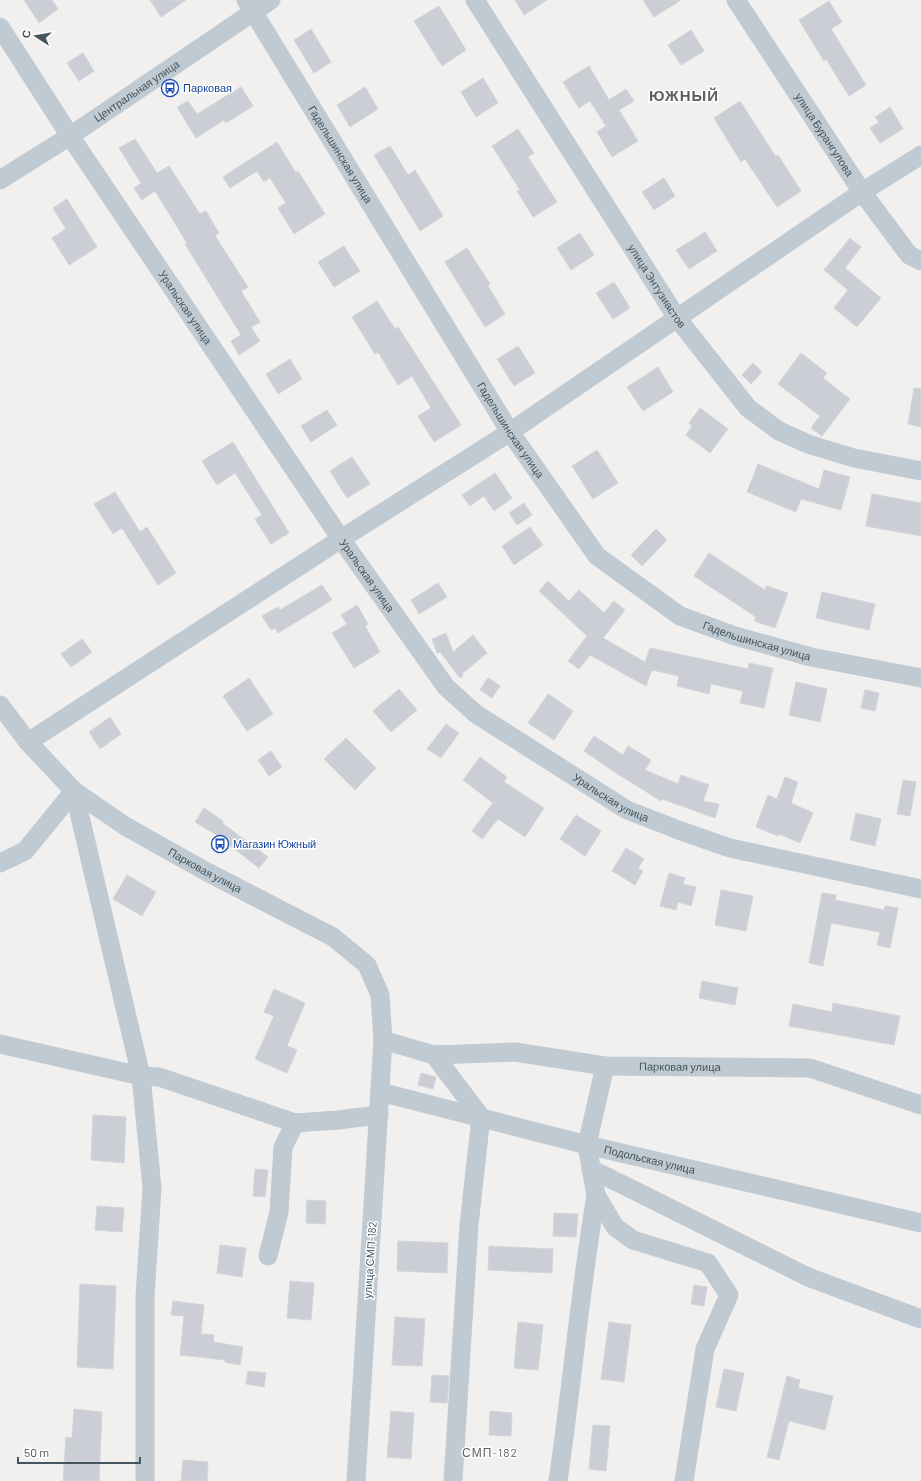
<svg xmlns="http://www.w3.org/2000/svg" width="921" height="1481" viewBox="0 0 921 1481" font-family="Barlow,sans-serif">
	<rect width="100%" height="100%" fill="#f2efef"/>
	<!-- building -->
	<g fill="#cbced4" stroke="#d3d5db">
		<path d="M24,0H52L58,9L39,23Z"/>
		<path d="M150,0H186L161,17Z"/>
		<path d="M515,0H547L524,15Z"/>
		<path d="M643,0H681L654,17Z"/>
		<path d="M829,1L842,22L831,29L866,85L849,96L826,59L824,61L799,20Z"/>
		<path d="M439,6L466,50L442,66L414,21Z"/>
		<path d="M311,29L331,62L314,73L294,40Z"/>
		<path d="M691,30L704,51L681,65L668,45Z"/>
		<path d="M83,53L94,71L79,81L67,63Z"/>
		<path d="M589,66L609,100L626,89L634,101L619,110L638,141L612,157L597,132L606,126L590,101L579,108L563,82Z"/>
		<path d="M483,78L498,103L476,117L461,92Z"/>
		<path d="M241,87L253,106L226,123L224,120L196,138L177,107L188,101L197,114Z"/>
		<path d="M365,87L378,109L350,127L337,105Z"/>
		<path d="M740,101L776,157L778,155L801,191L777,207L745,159L741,162L714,118Z"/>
		<path d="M890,107L903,129L880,143L870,128L879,122L875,117Z"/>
		<path d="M518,129L534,153L528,157L557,202L533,217L517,191L520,190L492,146Z"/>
		<path d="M135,139L157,173L169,166L200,214L206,211L219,233L215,236L248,287L241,291L260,322L251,327L260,341L239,355L231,341L241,335L185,244L187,243L155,191L142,200L134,188L141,183L119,148Z"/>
		<path d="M277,142L296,173L298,171L325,214L294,234L278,208L286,203L270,178L264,182L257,171L230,188L223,177Z"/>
		<path d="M390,146L408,175L415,170L443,216L420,231L374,155Z"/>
		<path d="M664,178L675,196L654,210L642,192Z"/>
		<path d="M67,199L97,247L69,265L52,238L66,229L53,208Z"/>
		<path d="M705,232L717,251L689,269L676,250Z"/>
		<path d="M580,233L594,255L571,270L557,248Z"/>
		<path d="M850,238L861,247L845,268L881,298L857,327L834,308L848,290L824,270Z"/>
		<path d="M344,246L360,271L334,287L318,262Z"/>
		<path d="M467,248L490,284L488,286L505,314L485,327L445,262Z"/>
		<path d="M614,282L630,308L613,319L596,293Z"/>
		<path d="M377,301L395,329L398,327L461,425L434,442L418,416L431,408L412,376L398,385L378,352L375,354L352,317Z"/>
		<path d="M518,346L535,373L514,386L497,359Z"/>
		<path d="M801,353L827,373L823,378L850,399L822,436L811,428L820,416L778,384Z"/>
		<path d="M290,359L302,379L278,394L266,374Z"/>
		<path d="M753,363L762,372L751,384L742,375Z"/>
		<path d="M658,367L673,392L643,411L627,387Z"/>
		<path d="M914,388L921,389V427L908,424Z"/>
		<path d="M700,408L728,429L710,453L686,435L692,426L689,423Z"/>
		<path d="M327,410L337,425L311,442L301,426Z"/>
		<path d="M233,442L289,533L271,544L255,519L262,515L235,473L217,485L202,461Z"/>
		<path d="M597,450L618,483L593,499L572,466Z"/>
		<path d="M352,457L370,484L347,498L330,471Z"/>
		<path d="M758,464L819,489L824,470L850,477L841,510L801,499L796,512L747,492Z"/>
		<path d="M495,473L512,498L494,511L484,496L470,506L462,495Z"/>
		<path d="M115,492L140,532L147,527L176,573L158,585L122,528L113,534L94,504Z"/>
		<path d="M872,494L921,503V536L866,526Z"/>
		<path d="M524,503L532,515L517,525L509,513Z"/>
		<path d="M530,527L543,545L514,565L502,546Z"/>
		<path d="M656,529L667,540L642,566L631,555Z"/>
		<path d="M709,553L765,590L767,586L788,593L775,628L754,621L756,617L694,576Z"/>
		<path d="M548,581L569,601L579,590L604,613L614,601L625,610L603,638L645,662L650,648L748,669L749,663L773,668L764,708L740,703L743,691L711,684L709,694L677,686L679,676L652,670L646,686L590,655L579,669L568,661L587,636L539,591Z"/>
		<path d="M438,583L447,597L419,614L411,600Z"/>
		<path d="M322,585L332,600L278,633L275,628L271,630L262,616L278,607L280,610Z"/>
		<path d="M822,592L875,604L869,630L816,618Z"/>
		<path d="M357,605L368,624L365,626L380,652L354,668L332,633L347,624L341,615Z"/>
		<path d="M446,633L453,652L473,635L487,653L462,674L463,676L460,678L440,652L437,653L432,639Z"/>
		<path d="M82,639L92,652L71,667L61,654Z"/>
		<path d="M249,678L273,714L247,731L223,696Z"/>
		<path d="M488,678L500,686L492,698L480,690Z"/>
		<path d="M796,682L827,689L820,722L789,715Z"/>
		<path d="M399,689L417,710L391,732L373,711Z"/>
		<path d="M865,690L879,693L875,711L861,708Z"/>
		<path d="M548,694L573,711L554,740L528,723Z"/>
		<path d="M110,717L121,734L100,749L89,732Z"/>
		<path d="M446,724L459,733L441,758L427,749Z"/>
		<path d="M594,736L623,755L628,746L651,760L645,770L678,784L681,775L709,785L703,801L719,804L715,818L662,799L661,801L613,771L584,751Z"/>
		<path d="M346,738L376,768L355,790L324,759Z"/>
		<path d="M271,751L282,767L269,776L258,760Z"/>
		<path d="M480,757L507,777L504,782L544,808L525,837L498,819L482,839L472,831L493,803L463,780Z"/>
		<path d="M785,777L798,782L791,803L813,813L800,843L779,834L778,836L756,827L768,795L777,799Z"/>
		<path d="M903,780L916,782L910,816L897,814Z"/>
		<path d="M204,808L223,821L222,823L268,857L259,868L215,834L195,822Z"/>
		<path d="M856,813L881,819L875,846L850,840Z"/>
		<path d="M576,815L601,831L585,856L560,839Z"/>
		<path d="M626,848L644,859L638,868L643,871L635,885L612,871Z"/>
		<path d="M669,873L685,878L683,884L696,887L691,906L678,902L676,910L660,906Z"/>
		<path d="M127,875L156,892L142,916L113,899Z"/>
		<path d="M721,890L753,896L746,931L715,925Z"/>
		<path d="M822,893L836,895L835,900L884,910L885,906L898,908L890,948L877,945L880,932L831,923L823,966L809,963Z"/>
		<path d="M702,981L738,988L735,1005L699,998Z"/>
		<path d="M274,989L305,1003L287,1046L297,1050L287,1073L255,1059L274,1016L264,1012Z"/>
		<path d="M833,1003L900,1016L894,1045L789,1026L793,1004L832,1012Z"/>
		<path d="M421,1073L436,1077L433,1089L418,1085Z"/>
		<path d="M93,1115L126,1117L124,1163L91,1160Z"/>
		<path d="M255,1169L268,1170L265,1197L253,1196Z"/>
		<path d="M307,1200L326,1201L325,1224L306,1223Z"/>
		<path d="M97,1206L124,1208L122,1232L95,1230Z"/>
		<path d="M554,1213L578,1214L576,1237L553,1236Z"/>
		<path d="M398,1241L448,1243L447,1273L397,1271Z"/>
		<path d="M220,1245L246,1248L242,1277L217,1273Z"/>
		<path d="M489,1246L553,1249L552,1273L488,1270Z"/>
		<path d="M290,1281L314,1283L311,1320L287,1318Z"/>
		<path d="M80,1284L116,1286L113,1369L77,1367Z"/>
		<path d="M694,1285L707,1287L704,1306L691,1304Z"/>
		<path d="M173,1301L204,1305L201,1334L214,1335L213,1342L243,1347L240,1365L225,1362V1360L180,1355L184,1316L171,1315Z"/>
		<path d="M395,1317L425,1319L422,1366L392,1365Z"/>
		<path d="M518,1322L543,1325L538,1370L514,1368Z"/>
		<path d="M609,1322L631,1325L624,1382L601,1379Z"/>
		<path d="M724,1369L744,1373L736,1411L716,1407Z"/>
		<path d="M248,1371L266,1373L264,1387L246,1384Z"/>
		<path d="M432,1375L449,1376L447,1403L430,1402Z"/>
		<path d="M787,1376L800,1380L798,1388L833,1396L825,1430L789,1421L779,1460L767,1457Z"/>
		<path d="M74,1409L102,1412L99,1481H63L66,1437L72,1438Z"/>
		<path d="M391,1411L414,1413L411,1459L387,1457Z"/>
		<path d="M490,1411L512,1413L511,1436L489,1435Z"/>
		<path d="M593,1425L610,1426L606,1471L589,1469Z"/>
		<path d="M183,1460L208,1462L207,1481H181Z"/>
	</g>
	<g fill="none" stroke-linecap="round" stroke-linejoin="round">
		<!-- minor -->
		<g stroke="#bfcad2" stroke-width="19">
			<path id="s1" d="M246,0L510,432L597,556L680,616L735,636L811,657L921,678"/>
			<path id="s2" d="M475,0L677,318L748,408L779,431L808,444L854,458L921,471"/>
			<path id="s3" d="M736,0L862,192L909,255L921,261"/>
			<path id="s4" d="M0,27L70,136L341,539L446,687L476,714L627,810L681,831L730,848L921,889"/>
			<path id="s5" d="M0,180L70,136L271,0"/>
			<path id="s6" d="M0,705L28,742L74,791L125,826L207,872L333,937L367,965L380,995L383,1040L356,1481"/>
			<path d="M28,742L341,539L510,432L862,192L921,155"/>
			<path d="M74,791L141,1076L152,1188L145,1296V1481"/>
			<path d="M0,863L25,851L74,791"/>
			<path d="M383,1040L434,1055L481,1117L469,1225L453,1481"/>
			<path d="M0,1044L141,1076L159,1077L295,1123L338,1120L379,1115"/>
			<path id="s7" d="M434,1055L515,1052L605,1066L810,1068L921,1105"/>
			<path d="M605,1066L587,1145L596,1195L615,1227L633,1240L708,1263L729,1295L705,1349L684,1481"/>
			<path id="s8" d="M380,1092L587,1145L921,1223"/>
			<path d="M591,1169L808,1277L921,1319"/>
			<path d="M268,1256L279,1212L283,1147L295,1123"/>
			<path d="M558,1481C572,1386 580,1290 596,1195"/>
		</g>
	</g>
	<!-- icons -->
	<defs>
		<g id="bus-ring" transform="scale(0.9)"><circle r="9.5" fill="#fff" stroke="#1a4fb4" stroke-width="1.5"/><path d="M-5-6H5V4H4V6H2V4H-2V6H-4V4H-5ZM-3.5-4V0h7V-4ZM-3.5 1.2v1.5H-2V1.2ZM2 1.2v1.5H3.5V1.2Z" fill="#1a4fb4"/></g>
	</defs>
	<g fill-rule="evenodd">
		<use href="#bus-ring" x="170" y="88"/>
		<use href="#bus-ring" x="220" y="844"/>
	</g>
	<g text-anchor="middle" stroke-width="3" stroke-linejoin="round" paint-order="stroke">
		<!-- transit labels -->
		<g font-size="11" fill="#164399" stroke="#fff" text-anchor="start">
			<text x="183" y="92">Парковая</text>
			<text x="233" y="848">Магазин Южный</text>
		</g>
		<!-- street labels -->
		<g font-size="11" fill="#46545d" stroke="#fff">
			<text dy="4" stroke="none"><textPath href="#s5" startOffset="163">Центральная улица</textPath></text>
			<text dy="4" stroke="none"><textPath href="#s3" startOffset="161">улица Бурангулова</textPath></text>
			<text dy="4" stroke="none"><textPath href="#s1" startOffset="181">Гадельшинская улица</textPath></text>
			<text dy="4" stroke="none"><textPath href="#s2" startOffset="339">улица Энтузиастов</textPath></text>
			<text dy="4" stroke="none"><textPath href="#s4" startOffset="336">Уральская улица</textPath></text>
			<text dy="4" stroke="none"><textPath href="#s1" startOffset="505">Гадельшинская улица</textPath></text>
			<text dy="4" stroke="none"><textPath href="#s4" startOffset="660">Уральская улица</textPath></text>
			<text dy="4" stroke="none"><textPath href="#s1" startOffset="841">Гадельшинская улица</textPath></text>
			<text dy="4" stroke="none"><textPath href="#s4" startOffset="996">Уральская улица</textPath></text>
			<text dy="4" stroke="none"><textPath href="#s6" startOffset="267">Парковая улица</textPath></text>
			<text dy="4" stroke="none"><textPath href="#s7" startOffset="247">Парковая улица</textPath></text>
			<text dy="4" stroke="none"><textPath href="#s8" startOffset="278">Подольская улица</textPath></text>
			<text transform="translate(370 1260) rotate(-86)" y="4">улица СМП-182</text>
		</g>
		<!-- neighbourhood labels -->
		<g font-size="12" letter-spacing="1" fill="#5b6064" stroke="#fff">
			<text x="490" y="1457">СМП-182</text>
		</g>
		<!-- district labels -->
		<g font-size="15" font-weight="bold" letter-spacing="1" fill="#5b6064" stroke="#fff">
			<text x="684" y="101">ЮЖНЫЙ</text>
		</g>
	</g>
	<!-- north arrow -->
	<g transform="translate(36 36) rotate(282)" stroke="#ffffff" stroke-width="3" paint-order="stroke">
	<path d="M0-3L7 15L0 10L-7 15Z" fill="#46545d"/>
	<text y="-6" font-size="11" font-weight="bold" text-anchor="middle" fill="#46545d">С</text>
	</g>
	<!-- scale -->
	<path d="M18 1457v6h122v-6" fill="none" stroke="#46545d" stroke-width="2"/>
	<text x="24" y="1457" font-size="12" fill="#46545d" stroke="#ffffff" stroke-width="3" paint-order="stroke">50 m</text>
</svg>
